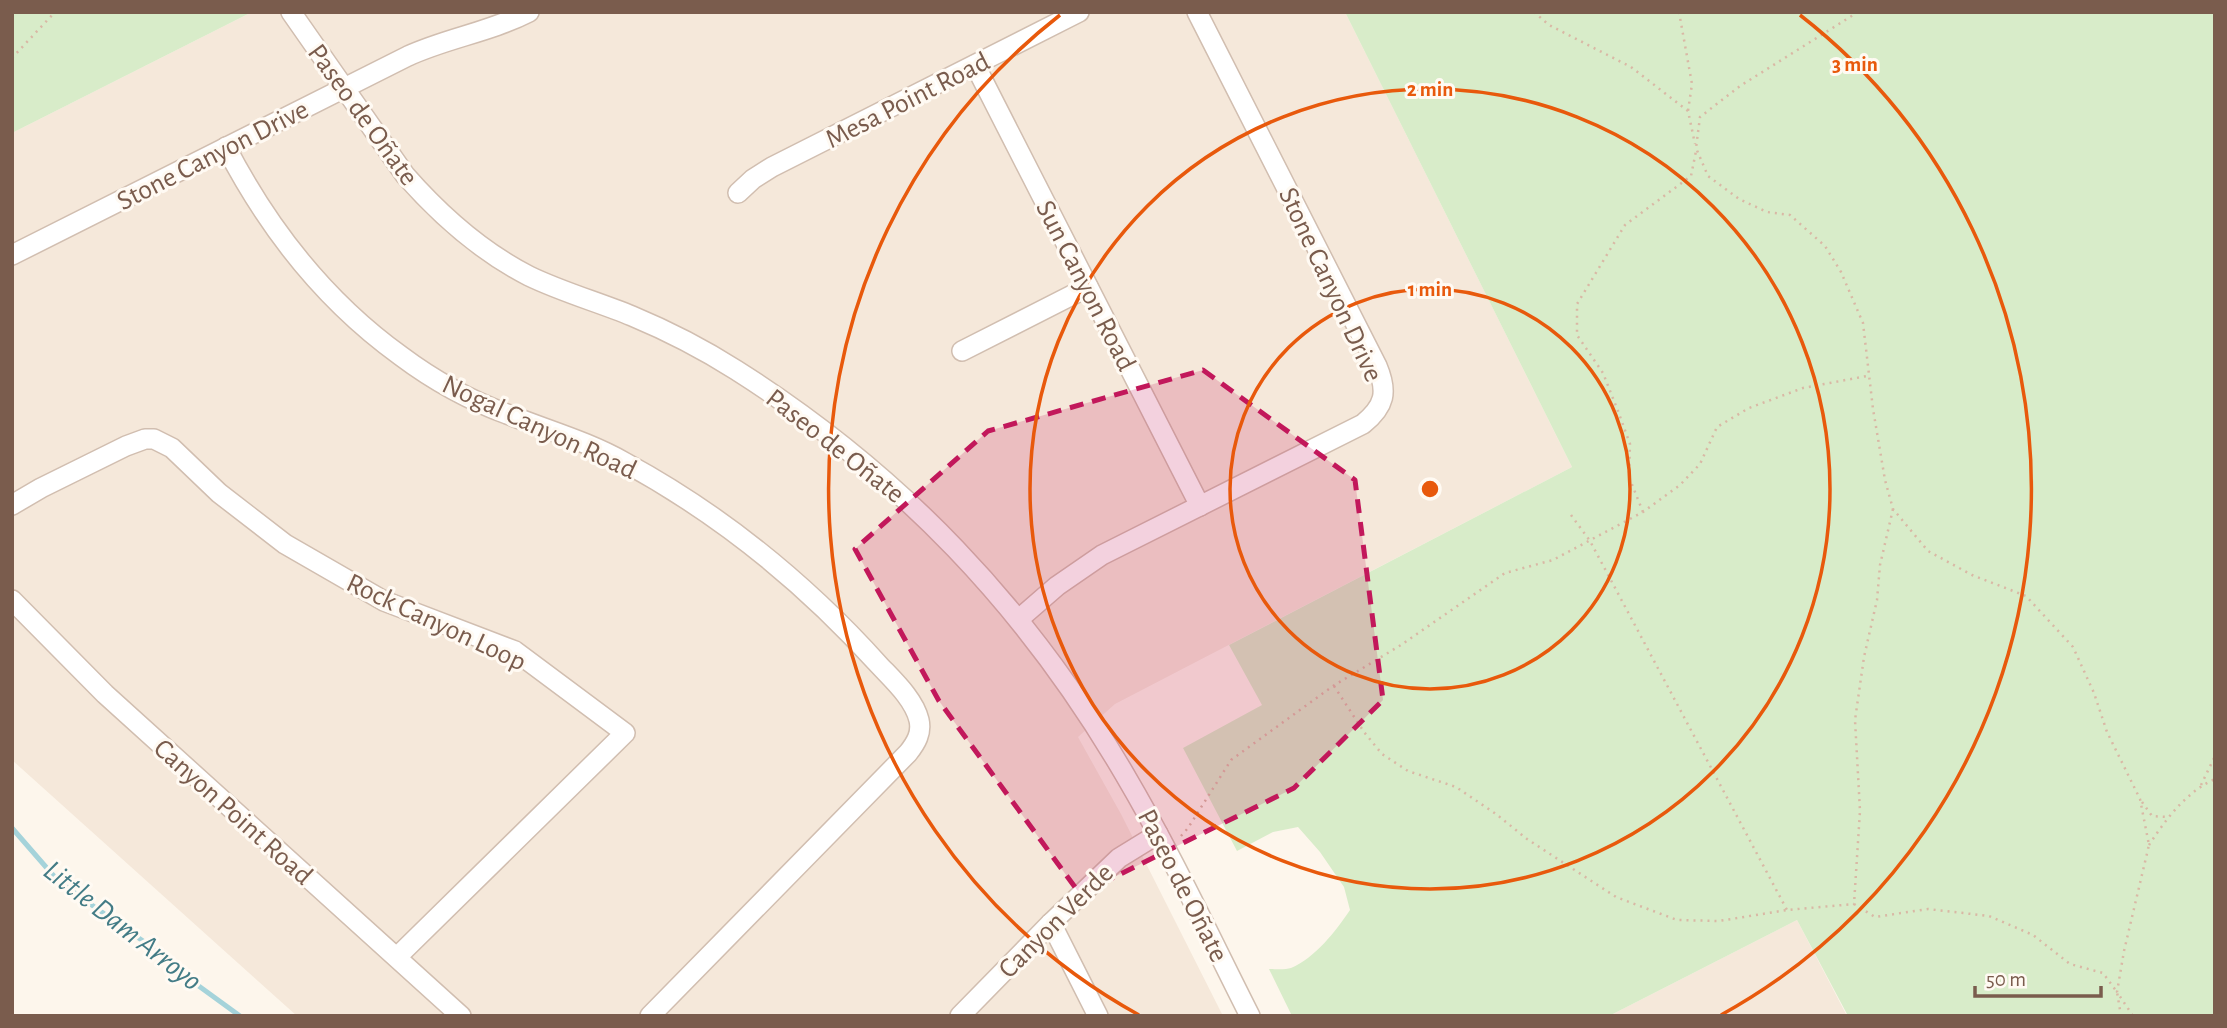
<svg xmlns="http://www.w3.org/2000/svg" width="2227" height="1028" viewBox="0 0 2227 1028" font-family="'Alegreya Sans',sans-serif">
	<rect width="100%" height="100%" fill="#fdf6ec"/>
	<!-- residential -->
	<g fill="#f5e8da">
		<path d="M252,12H1345L1572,467L1115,704L1078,737L1121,814L1223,1016H297L12,760V133Z"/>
		<path d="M1797,920L1847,1016H1609Z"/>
	</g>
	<!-- green -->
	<g fill="#d8ecc9">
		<path d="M12,12H252L12,133Z"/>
		<path d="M1345,12H2215V1016H1848L1797,920L1609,1016H1292L1269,969C1275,969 1285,970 1291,968C1315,958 1336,931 1350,910L1344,887L1320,852L1298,827L1273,832L1237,851L1183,748L1262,705L1229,645L1572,467Z"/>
	</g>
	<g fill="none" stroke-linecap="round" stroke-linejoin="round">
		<!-- stream -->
		<path stroke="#a5d3da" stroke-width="5" d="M12,828L59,882L143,941L185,976L240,1016"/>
		<!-- minor casing -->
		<g stroke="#d1beb0" stroke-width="22">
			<g id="minor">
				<path d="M291,12L405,175C441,216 480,251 529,276C562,292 598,302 632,316C668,331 703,349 736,370C900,474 1027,607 1125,775C1171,853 1209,935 1250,1016"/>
				<path d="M975,65L1200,506"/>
				<path d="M226,147C268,228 326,302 401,356C433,380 469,400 507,414C546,430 587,441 624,462C720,514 806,584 879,665C893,680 914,699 919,720C922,733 916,743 908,753L650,1016"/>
				<path d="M738,193L753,179L772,167L1079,12"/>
				<path d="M12,255L408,56C447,38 490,32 529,12"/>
				<path d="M962,351L1088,287"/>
				<path d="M12,505L41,488L126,446L145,439H154L172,448L219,493L285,544L384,601L515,651L625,733L397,957"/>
				<path d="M12,600L105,694L461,1016"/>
				<path d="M1019,619L1057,586L1102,555L1363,424C1385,406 1388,392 1377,366L1197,12"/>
				<path d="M1051,923L1098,1016"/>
				<path d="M960,1016L1051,923L1119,858L1158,834"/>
			</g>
		</g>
		<!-- path -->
		<g stroke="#d9b8a5" stroke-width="2.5" stroke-dasharray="2 5" stroke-linecap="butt">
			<path d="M1534,12L1549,25L1631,67L1688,111L1695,144"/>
			<path d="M1679,12L1692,84L1688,111"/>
			<path d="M1858,12L1740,86L1700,117L1696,148L1708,176L1739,199L1767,212L1790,215L1825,246L1841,272L1863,323L1873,409L1885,480L1893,509L1928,551L1972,575L2026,596L2073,647L2094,693L2107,732L2140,799L2149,845L2124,951L2117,992L2133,1016"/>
			<path d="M12,58L55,12"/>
			<path d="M1893,509L1880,565L1877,600L1864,657L1855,720L1860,811L1854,904L1875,917L1928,909L1989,916L2033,935L2070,964L2103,973L2117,992L2121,1016"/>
			<path d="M1643,512L1629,477L1630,444L1618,411L1603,373L1577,335V304L1625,225L1691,176L1696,151"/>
			<path d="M1571,515L1590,541L1787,910"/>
			<path d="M1334,686L1364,732L1382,754L1408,771L1456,787L1496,814L1527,839L1616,897L1677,920L1719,921L1787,910L1854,904"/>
			<path d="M2201,785L2215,756"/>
			<path d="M2142,802L2152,816L2167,817"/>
			<path d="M1181,836L1188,828L1231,760L1333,686L1401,645L1505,573L1553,560L1643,512L1680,485L1700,464L1717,427L1749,408L1803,388L1867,376"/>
			<path d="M2149,845C2166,819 2186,792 2215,779"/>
		</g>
		<!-- minor -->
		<use href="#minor" stroke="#fff" stroke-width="19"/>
	</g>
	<!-- marked area -->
	<path fill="#c2185b" fill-opacity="0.2" stroke="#c2185b" stroke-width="5" stroke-dasharray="14 9" stroke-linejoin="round" d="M1203,370L1355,480L1383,700L1294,788L1080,894L939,701L855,549L988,431Z"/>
	<!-- distance rings -->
	<g fill="none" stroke="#e8590c" stroke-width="3.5">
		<circle cx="1430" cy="489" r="200"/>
		<circle cx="1430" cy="489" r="400"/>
		<path d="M1139 1015A601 601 0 0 1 1060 15M1800 15A601 601 0 0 1 1721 1015"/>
	</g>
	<g text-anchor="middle" stroke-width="6" stroke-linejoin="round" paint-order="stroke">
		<!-- street labels -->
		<g font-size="28" fill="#7a5c4d" stroke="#fffaf3">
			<text transform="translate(907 99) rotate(-27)" y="10">Mesa Point Road</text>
			<text transform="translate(364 114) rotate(54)" y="10">Paseo de Oñate</text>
			<text transform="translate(212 154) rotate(-27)" y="10">Stone Canyon Drive</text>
			<text transform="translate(1332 284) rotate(65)" y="10">Stone Canyon Drive</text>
			<text transform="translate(1087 285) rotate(63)" y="10">Sun Canyon Road</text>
			<text transform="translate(540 426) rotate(25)" y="10">Nogal Canyon Road</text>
			<text transform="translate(836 445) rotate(38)" y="10">Paseo de Oñate</text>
			<text transform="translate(437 621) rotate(25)" y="10">Rock Canyon Loop</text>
			<text transform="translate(234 811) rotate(42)" y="10">Canyon Point Road</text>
			<text transform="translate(1184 885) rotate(63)" y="10">Paseo de Oñate</text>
			<text transform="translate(1055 920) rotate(-45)" y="10">Canyon Verde</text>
		</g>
		<!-- water labels -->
		<g font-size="30" font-style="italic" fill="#437c86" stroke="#fffaf3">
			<text transform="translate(123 925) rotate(38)" y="10">Little Dam Arroyo</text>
		</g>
	</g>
	<circle cx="1430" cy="489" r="10" fill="#e8590c" stroke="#fffaf3" stroke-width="3.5"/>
	<g font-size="21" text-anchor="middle" font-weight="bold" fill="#e8590c" stroke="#fffaf3" stroke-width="6" stroke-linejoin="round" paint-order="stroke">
		<text x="1855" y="71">3 min</text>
		<text x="1430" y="96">2 min</text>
		<text x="1430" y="296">1 min</text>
	</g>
	<!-- border -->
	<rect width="2227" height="1028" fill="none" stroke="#7a5c4d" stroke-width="28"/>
	<!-- scale -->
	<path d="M1975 986v10h126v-10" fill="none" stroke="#7a5c4d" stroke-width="3.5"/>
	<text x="1986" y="986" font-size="21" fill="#7a5c4d" stroke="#fffaf3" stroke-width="5" paint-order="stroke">50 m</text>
</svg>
